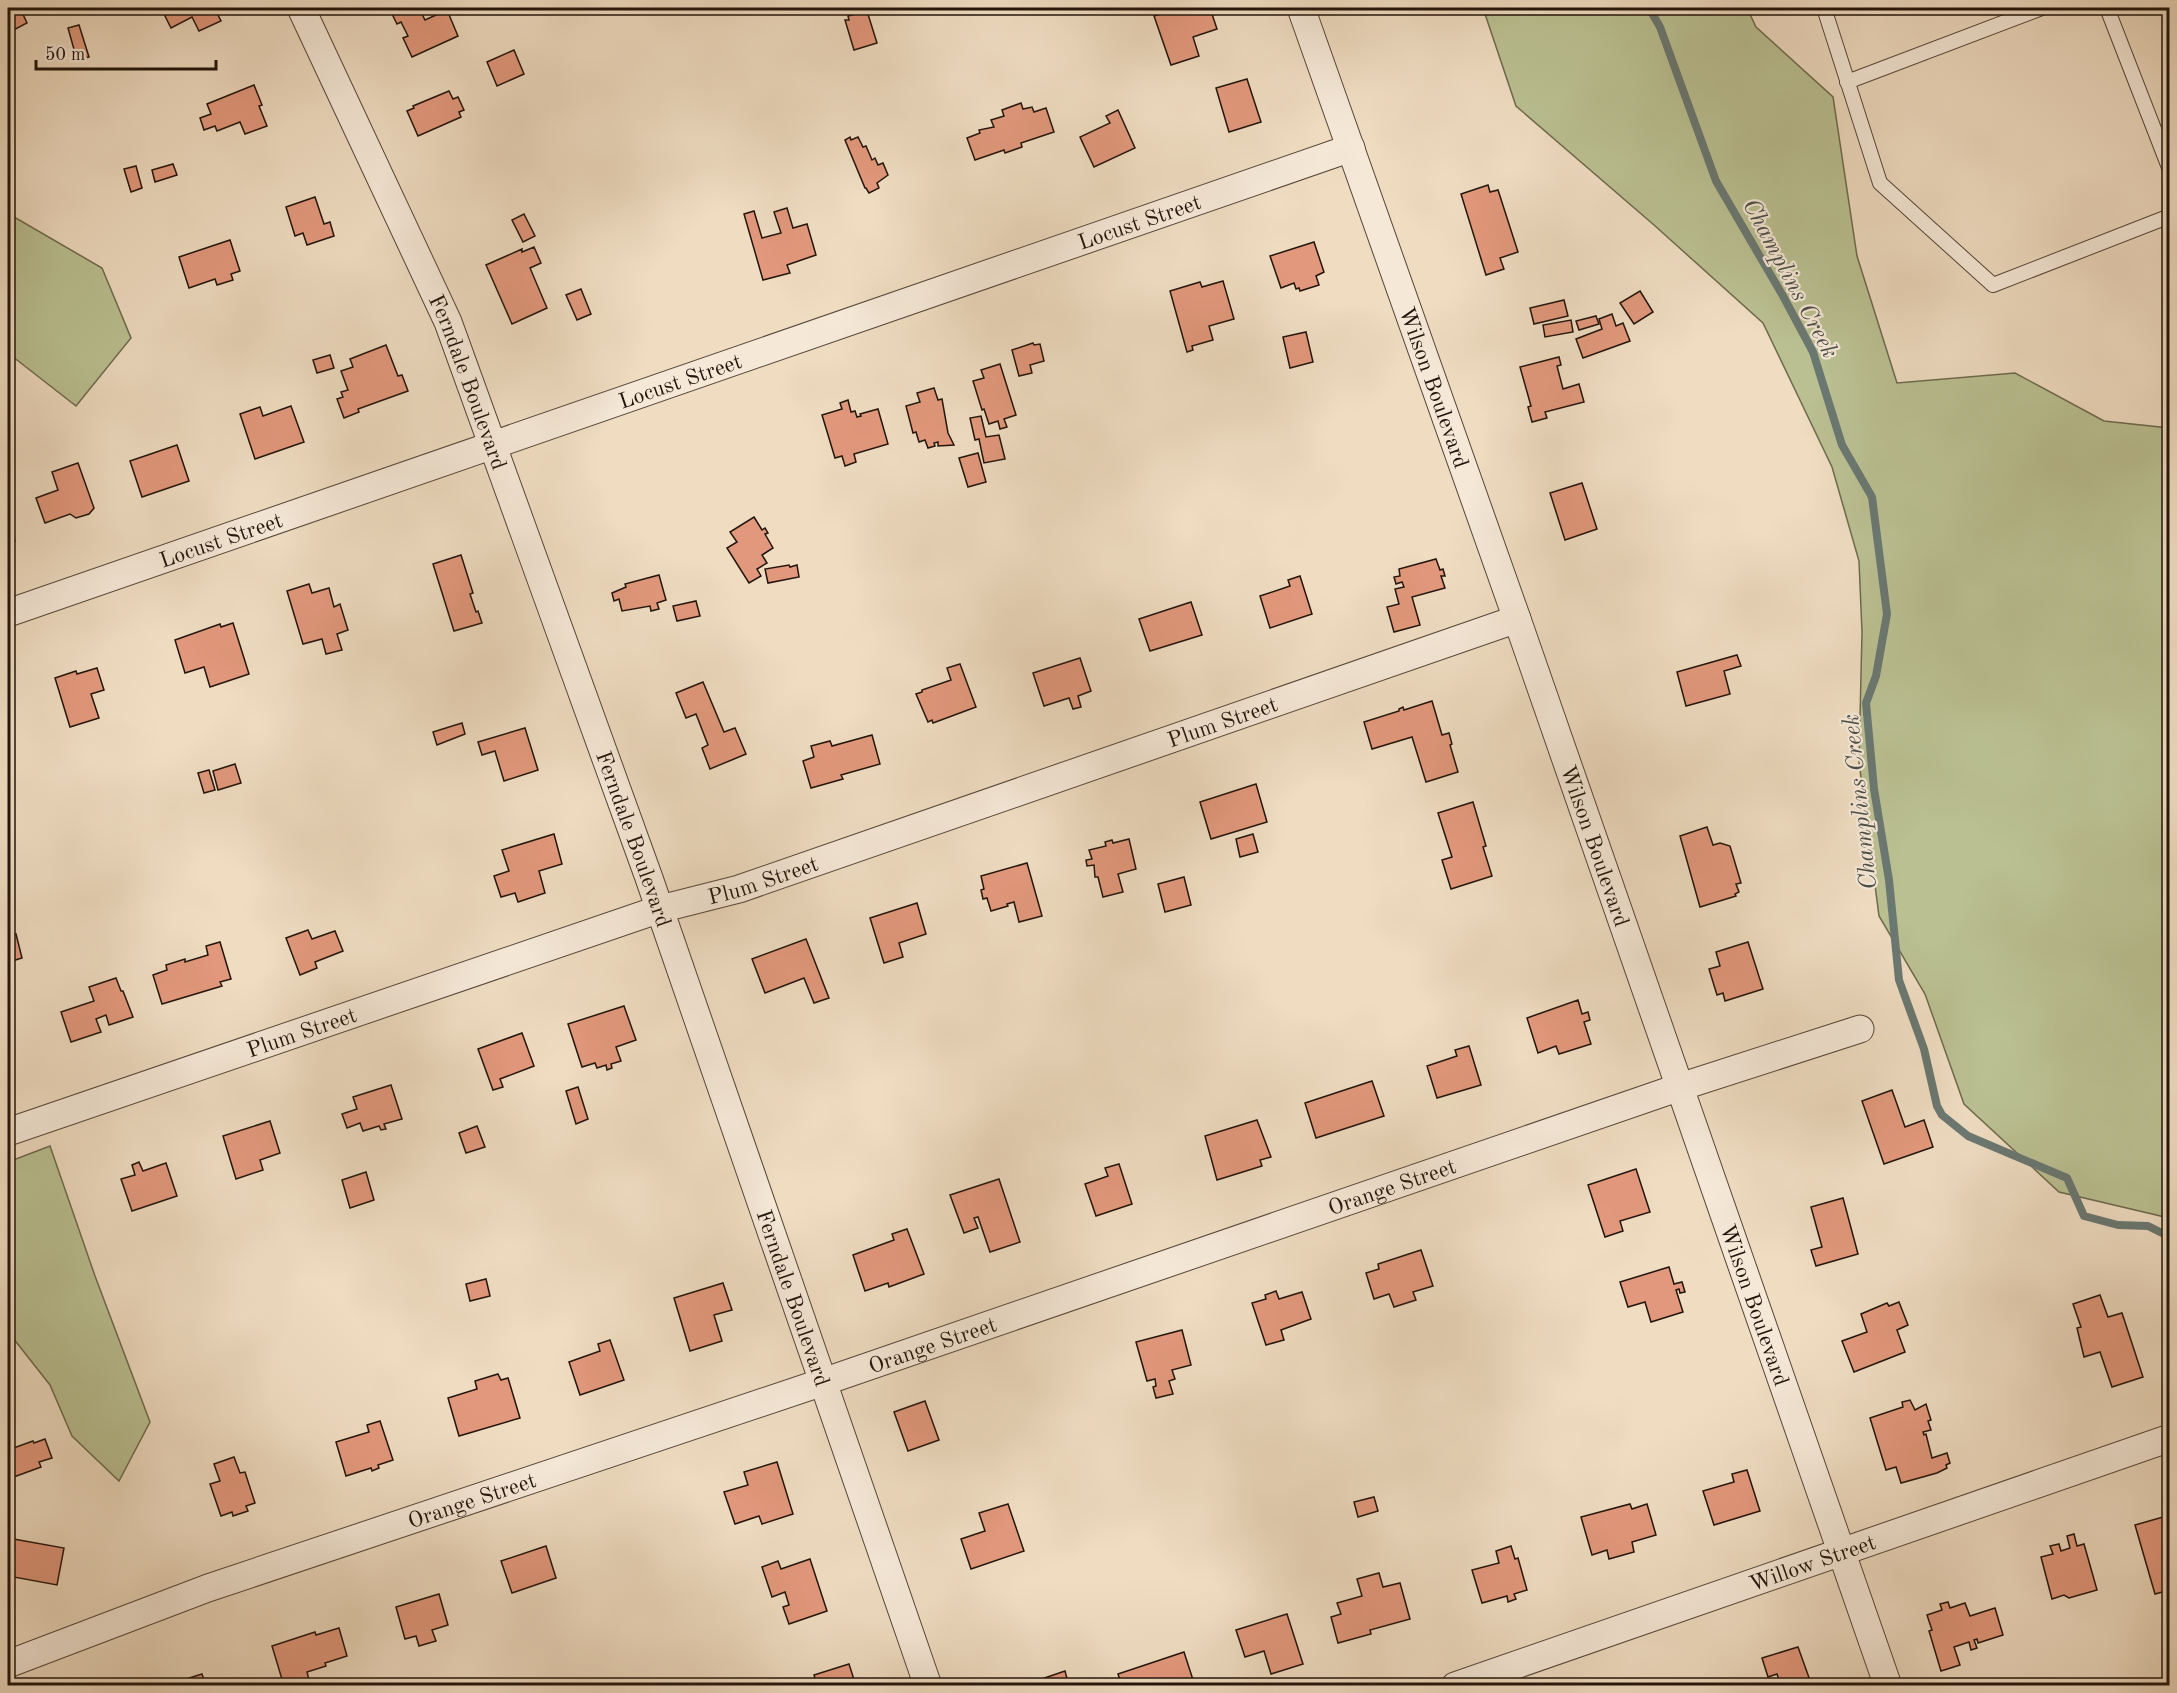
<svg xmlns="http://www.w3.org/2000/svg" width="2177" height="1693" viewBox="0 0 2177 1693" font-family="'Old Standard TT',serif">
	<rect width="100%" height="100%" fill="#efdcc1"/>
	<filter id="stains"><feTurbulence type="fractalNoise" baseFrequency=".00333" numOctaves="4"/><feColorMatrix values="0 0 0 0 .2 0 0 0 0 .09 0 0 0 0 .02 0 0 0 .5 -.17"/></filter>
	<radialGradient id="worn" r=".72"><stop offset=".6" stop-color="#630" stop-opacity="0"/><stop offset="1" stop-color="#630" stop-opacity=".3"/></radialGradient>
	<!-- green -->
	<g fill="#bac092" stroke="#6e6a4e" stroke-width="1.5">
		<path d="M1483,8H1747L1756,27L1833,97L1857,256L1897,383L2015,373L2104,421L2169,428V1218L2059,1192L1964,1104L1925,994L1879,916L1859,762L1862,632L1859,561L1832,467L1763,323L1654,225L1516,106Z"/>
		<path d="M8,187L14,217L102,268L131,338L76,406L8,353Z"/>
		<path d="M50,1146L95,1276L150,1422L119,1481L72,1436L50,1385L13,1338L8,1328V1162Z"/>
	</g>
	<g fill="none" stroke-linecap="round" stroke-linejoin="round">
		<!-- stream -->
		<path stroke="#6a7872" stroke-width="8" d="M1649,8L1660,27L1716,181L1783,296L1813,352L1842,445L1872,497L1887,614L1876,676L1866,703L1874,789L1889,880L1899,980L1924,1049L1937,1106L1942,1115L1968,1136L2067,1178L2084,1216L2118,1225L2148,1226L2170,1237"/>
	</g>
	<!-- building -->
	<g fill="#e2987c" stroke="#22140b" stroke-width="1.5">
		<path d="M8,8H26L21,10L27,23L8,33Z"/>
		<path d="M161,8H218L220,11L217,13L221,21L199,31L192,17L171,28Z"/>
		<path d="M389,8H419L425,20L447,10L458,36L412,57L403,38L408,36L401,22L397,24Z"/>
		<path d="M1180,8H1210L1217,29L1193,37L1199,56L1171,65L1154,16Z"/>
		<path d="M867,11L877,43L854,50L845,20H849L848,16Z"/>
		<path d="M79,25L89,57L77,60L68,28Z"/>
		<path d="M514,50L524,74L497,86L487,62Z"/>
		<path d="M1247,79L1261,122L1229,132L1216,88Z"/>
		<path d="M254,85L262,105L259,106L267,126L245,134L240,122L217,131L215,126L204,130L200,118L211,114L207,104Z"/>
		<path d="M449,91L453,99L458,97L464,110L459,112L461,117L418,136L407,111L414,108L413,106Z"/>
		<path d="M1021,103L1023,109L1032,107L1034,112L1046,108L1054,132L1021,143L1022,147L1005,153L1004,150L975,160L967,138L980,133L979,130L994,127L991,120L1004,116L1002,110Z"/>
		<path d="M1118,110L1135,148L1094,167L1080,137L1110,123L1106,116Z"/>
		<path d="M850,137L851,140L858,137L863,147L866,146L872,160L875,158L878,165L883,163L888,175L877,183L879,188L869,193L866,188H865L845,140Z"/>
		<path d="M173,164L177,175L155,182L152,170Z"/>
		<path d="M136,166L142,188L131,192L124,169Z"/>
		<path d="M1488,185L1490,192L1498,190L1518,252L1500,258L1504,269L1486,275L1461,194Z"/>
		<path d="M315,197L324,224L330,222L334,236L307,245L303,233L295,236L286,207Z"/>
		<path d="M787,208L793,228L807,224L816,255L787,265L790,273L763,280L744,214L754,211L762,238L781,233L774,212Z"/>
		<path d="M524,214L535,236L523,242L512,220Z"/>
		<path d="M230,240L240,271L231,274L233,280L217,285L215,279L189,288L179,257Z"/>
		<path d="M1314,242L1324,272L1316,276L1319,285L1300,291L1299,288L1296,289L1294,283L1281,288L1270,256Z"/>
		<path d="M534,247L541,263L530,268L547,308L512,324L486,265L522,249V252Z"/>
		<path d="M1223,281L1234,319L1209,326L1213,340L1192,346L1193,350L1187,352L1170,291L1200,282L1202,287Z"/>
		<path d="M581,289L591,314L577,320L566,295Z"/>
		<path d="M1640,291L1653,312L1634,324L1620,303Z"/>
		<path d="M1564,300L1568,316L1534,324L1530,308Z"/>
		<path d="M1612,314L1616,326L1623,323L1630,341L1583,358L1576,339L1602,329L1599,319Z"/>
		<path d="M1596,316L1599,324L1579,330L1576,321Z"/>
		<path d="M1571,320L1573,332L1545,337L1543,325Z"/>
		<path d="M1306,332L1313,362L1290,368L1283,337Z"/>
		<path d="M1033,343L1034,345L1040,344L1044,361L1030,365L1032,373L1019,376L1012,350Z"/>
		<path d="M386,345L398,376L402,375L408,391L358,409L359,412L344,418L337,399L343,397L341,392L348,390L341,371L353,367L350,359Z"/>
		<path d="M330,355L334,368L317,373L313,360Z"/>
		<path d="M1559,357L1561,365L1557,366L1563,389L1579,384L1584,402L1545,412L1547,418L1532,422L1528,407L1531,406L1520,367Z"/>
		<path d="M1000,364L1016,415L1004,419L1007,427L1000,429L998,421L989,424L984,409L982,410L973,381L984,378L981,370Z"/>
		<path d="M934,388L938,400L942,399L948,433L954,445L938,446V442L934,443L935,446L928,448L925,440L919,442L916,432L913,433L906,406L920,402L917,393Z"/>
		<path d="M848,400L851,412L855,411L857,417L861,416L860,414L878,409L888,444L854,454L856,462L845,466L842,456L835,458L822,415L842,409L840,403Z"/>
		<path d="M291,406L304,442L255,459L240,414L260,407L263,416Z"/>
		<path d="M981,416L986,437L999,435L1005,459L984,463L979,439L975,440L970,418Z"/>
		<path d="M177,445L189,481L142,497L130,461Z"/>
		<path d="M978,453L986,482L968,487L959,458Z"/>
		<path d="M78,463L94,508L89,514L76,518L70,514L45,523L36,498L58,490L52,472Z"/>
		<path d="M1582,483L1597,529L1565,540L1550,493Z"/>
		<path d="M8,515L15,541L8,543Z"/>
		<path d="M754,517L762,530L765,528L768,533L765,534L773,548L762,555L767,563L757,569L761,576L749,583L727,548L737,542L730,532Z"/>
		<path d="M461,555L473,593L470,594L476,612L478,611L482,623L454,631L433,564Z"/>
		<path d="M1436,559L1440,570L1443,569L1445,576H1441L1445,588L1412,597L1420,625L1394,632L1387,607L1399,604L1395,589L1404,587L1402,582L1396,584L1394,577L1400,576L1399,569Z"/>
		<path d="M789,565L790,567L797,565L799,577L768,583L765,569Z"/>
		<path d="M659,575L666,600L657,603L659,609L651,611L650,606L622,611L619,599L614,601L612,593L626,587L625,584Z"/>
		<path d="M1300,576L1312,614L1270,628L1260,596L1290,586L1288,580Z"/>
		<path d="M309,584L312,593L329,588L334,607L340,604L348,630L337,634L342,650L326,654L322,639L303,644L287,591Z"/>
		<path d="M696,601L700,616L677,621L673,606Z"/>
		<path d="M1191,602L1202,635L1150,651L1139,619Z"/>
		<path d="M233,623L249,674L210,687L204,667L185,673L175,640L220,624L221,627Z"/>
		<path d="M1737,655L1741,666L1724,671L1730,694L1686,706L1677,672Z"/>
		<path d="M1080,658L1091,691L1078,696L1081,707L1073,709L1069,698L1044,706L1033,673Z"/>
		<path d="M960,664L976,707L933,723L932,720L928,722L916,694L922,692V690L951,680L947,668Z"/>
		<path d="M97,668L104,690L91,694L99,718L70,727L55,678L76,671L77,674Z"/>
		<path d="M703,682L724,732L735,728L746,754L710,769L702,748L708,745L696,714L686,718L676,693Z"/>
		<path d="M1432,701L1442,735L1449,733L1452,744L1450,745L1458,772L1426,782L1412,737L1372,749L1364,722L1399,711V709L1403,707L1404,710Z"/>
		<path d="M462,723L465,734L437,745L433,732Z"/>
		<path d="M525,728L538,770L504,781L495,751L482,755L478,742Z"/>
		<path d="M872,735L880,764L841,775L843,779L811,788L803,761L814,757L811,746L830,741L832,746Z"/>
		<path d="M235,764L241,783L218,790L213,771Z"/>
		<path d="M209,770L215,790L204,793L198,773Z"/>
		<path d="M1256,784L1267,822L1211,839L1200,802Z"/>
		<path d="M1473,802L1486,846L1483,847L1492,876L1451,889L1442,860L1452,857L1438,813Z"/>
		<path d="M1707,827L1713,845L1720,843L1730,846L1741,883L1736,884L1739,892L1735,894L1736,896L1700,907L1680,836Z"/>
		<path d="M554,834L562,864L539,871L545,893L518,902L515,893L501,897L494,876L509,871L502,850Z"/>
		<path d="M1253,834L1258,852L1240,857L1236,839Z"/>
		<path d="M1129,839L1136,869L1118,874L1123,892L1103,897L1098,877H1095L1094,865L1087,866L1086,860L1092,859L1089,850L1106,846L1105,842L1112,840L1113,843Z"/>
		<path d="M1027,863L1042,916L1019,922L1014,902L1007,904L1008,906L991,911L987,898L983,899L981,890L984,889L981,876Z"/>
		<path d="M1184,877L1191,905L1165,912L1158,884Z"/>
		<path d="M917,903L926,934L899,943L903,957L884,963L870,918Z"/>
		<path d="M308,930L312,939L335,931L343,951L315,962L317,968L300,975L286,938Z"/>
		<path d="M16,934L22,958L9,962L8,936Z"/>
		<path d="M806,939L829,998L814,1003L804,978L765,993L752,959Z"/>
		<path d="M220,942L231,979L220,982L222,986L162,1004L153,975L167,970L166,965L185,959V962L208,955L206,946Z"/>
		<path d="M1748,942L1763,989L1725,1001L1723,993L1717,995L1709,969L1720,966L1716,952Z"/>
		<path d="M116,978L121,991H123L133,1017L109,1025L106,1015L96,1019L101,1032L71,1042L61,1012L94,1001L89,987Z"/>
		<path d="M1578,1000L1582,1014L1588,1012L1590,1020L1584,1022L1591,1044L1559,1054L1556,1046L1538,1053L1527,1018Z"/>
		<path d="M624,1006L636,1040L616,1047L621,1061L611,1064L612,1068L607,1070L606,1065L597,1068L595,1063L582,1067L568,1024Z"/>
		<path d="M522,1033L534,1066L500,1079L503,1087L493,1090L478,1049Z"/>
		<path d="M1469,1046L1481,1085L1437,1098L1427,1066L1457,1056L1455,1050Z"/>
		<path d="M1372,1081L1384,1116L1316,1138L1305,1103Z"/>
		<path d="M391,1085L402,1119L384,1124L386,1129L381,1130L379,1126L363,1131L360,1123L347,1128L342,1114L357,1109L353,1097Z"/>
		<path d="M578,1087L588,1119L576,1124L566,1091Z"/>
		<path d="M1892,1090L1905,1127L1924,1120L1933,1147L1884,1164L1862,1101Z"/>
		<path d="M1257,1120L1271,1157L1260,1160L1262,1166L1217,1180L1205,1136Z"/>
		<path d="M270,1121L280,1153L260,1160L263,1170L236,1179L223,1136Z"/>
		<path d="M477,1126L485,1147L466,1153L459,1133Z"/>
		<path d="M139,1162L143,1171L166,1163L177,1196L132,1211L121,1179L135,1175L132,1165Z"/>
		<path d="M1119,1164L1132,1204L1096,1216L1085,1184L1108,1176L1105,1168Z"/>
		<path d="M1636,1169L1650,1212L1620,1221L1623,1231L1605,1237L1588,1185Z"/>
		<path d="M366,1172L374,1200L350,1208L342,1180Z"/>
		<path d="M999,1179L1020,1242L990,1252L978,1217L974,1218L978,1228L964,1233L950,1195Z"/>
		<path d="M1843,1198L1858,1254L1816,1266L1811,1250L1822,1247L1811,1207Z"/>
		<path d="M907,1229L924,1274L889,1287L888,1283L865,1291L853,1255L894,1240L892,1234Z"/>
		<path d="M1421,1250L1433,1286L1413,1292L1416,1300L1394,1307L1389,1294L1374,1299L1366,1273L1379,1269L1378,1264Z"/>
		<path d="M1669,1267L1674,1284L1682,1282L1685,1292L1680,1293L1679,1289L1676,1290L1683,1312L1651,1322L1645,1302L1628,1307L1620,1282Z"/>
		<path d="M486,1279L490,1296L470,1301L466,1284Z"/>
		<path d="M723,1283L732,1310L714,1315L722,1341L690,1351L674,1298Z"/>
		<path d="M1276,1291L1279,1299L1302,1292L1311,1319L1281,1330L1284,1340L1266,1345L1252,1303L1266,1299L1265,1295Z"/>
		<path d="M2100,1295L2108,1317L2122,1313L2143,1377L2112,1387L2100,1352L2084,1357L2077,1328L2081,1327L2073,1304Z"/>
		<path d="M1899,1302L1908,1325L1897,1330L1905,1352L1854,1372L1842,1341L1867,1332L1861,1314L1887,1303L1889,1306Z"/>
		<path d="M1182,1330L1191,1365L1172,1370L1175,1379L1169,1381L1173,1394L1156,1398L1153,1387L1156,1386L1155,1379L1147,1381L1136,1342Z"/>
		<path d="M610,1340L624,1380L580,1395L569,1362L600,1351L598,1344Z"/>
		<path d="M498,1374L501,1380L508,1378L520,1418L459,1436L448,1398L477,1389L475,1381Z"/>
		<path d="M1910,1400L1915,1410L1926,1404L1931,1420L1928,1421L1931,1430L1923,1432L1924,1435L1926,1434L1932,1458L1947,1453L1950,1463L1946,1465L1947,1468L1937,1473L1901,1483L1896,1467L1886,1470L1870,1418L1903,1407L1902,1402Z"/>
		<path d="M925,1401L939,1440L908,1451L894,1412Z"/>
		<path d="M380,1421L393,1460L378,1465L379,1468L372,1471L371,1468L346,1476L336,1442L369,1432L367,1425Z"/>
		<path d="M45,1439L52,1458L39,1462L41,1467L11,1478L14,1489L8,1491V1450L33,1441L34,1443Z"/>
		<path d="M234,1457L240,1473L245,1472L255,1503L246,1506L248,1511L233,1516L232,1512L221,1516L210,1484L220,1481L214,1464Z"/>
		<path d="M777,1462L793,1514L762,1524L759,1516L735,1524L724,1492L748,1485L744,1472Z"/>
		<path d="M1747,1470L1760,1511L1714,1525L1703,1491L1734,1482L1732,1474Z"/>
		<path d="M1374,1497L1378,1511L1358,1517L1354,1502Z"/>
		<path d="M1008,1504L1024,1551L971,1569L961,1539L985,1531L979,1513Z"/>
		<path d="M1630,1504L1632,1509L1647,1504L1656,1535L1632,1542L1634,1552L1609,1559L1607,1550L1592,1555L1581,1517Z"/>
		<path d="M2170,1515V1590L2155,1594L2135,1525Z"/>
		<path d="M2074,1534L2077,1546L2084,1544L2097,1590L2069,1598L2064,1595L2052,1599L2041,1557L2053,1554L2050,1546L2059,1544L2061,1551L2070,1548L2067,1536Z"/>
		<path d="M8,1538L64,1548L57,1585L8,1576Z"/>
		<path d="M546,1546L556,1578L512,1593L501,1561Z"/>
		<path d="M1511,1546L1515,1559L1518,1558L1527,1590L1514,1594L1516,1599L1508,1602L1507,1596L1482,1603L1472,1570L1499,1563L1496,1551Z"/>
		<path d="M810,1559L827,1611L789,1624L783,1607L789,1605L785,1592L772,1597L762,1567L778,1561L781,1569Z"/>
		<path d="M1379,1573L1383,1587L1400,1583L1410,1619L1370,1630L1371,1634L1338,1643L1331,1617L1341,1614L1337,1603L1362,1596L1357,1579Z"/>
		<path d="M439,1594L448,1625L432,1630L436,1641L419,1646L416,1636L405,1639L396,1607Z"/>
		<path d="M1948,1602L1950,1608L1965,1603L1970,1616L1995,1608L2003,1635L1978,1643L1977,1639L1974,1640L1977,1648L1971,1650L1969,1642L1954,1647L1960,1665L1941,1671L1929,1631L1932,1630L1927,1615L1942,1610L1940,1604Z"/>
		<path d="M1287,1614L1303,1664L1271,1674L1264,1651L1245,1657L1236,1630Z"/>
		<path d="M339,1628L347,1656L325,1663L326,1666L307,1672L310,1684L284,1686L272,1646L315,1632L316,1635Z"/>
		<path d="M1798,1647L1812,1686H1781L1777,1674L1768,1677L1762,1658Z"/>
		<path d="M1184,1652L1195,1686H1122L1118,1674Z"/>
		<path d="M849,1664L856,1686H806L804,1682L815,1678L814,1675Z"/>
		<path d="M1065,1671L1069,1686H1021Z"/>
		<path d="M202,1674L206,1686H171L170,1684Z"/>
	</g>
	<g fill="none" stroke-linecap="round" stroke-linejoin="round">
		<!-- lane casing -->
		<g stroke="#554638" stroke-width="16">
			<g id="lane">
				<path d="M1824,8L1880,183L1993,285L2170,216"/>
				<path d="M2107,8L2170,170"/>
				<path d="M1847,82L2042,8"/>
			</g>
		</g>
		<!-- street casing -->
		<g stroke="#554638" stroke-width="29">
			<g id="street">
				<path id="s1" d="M301,8L448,322L649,878L928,1686"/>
				<path id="s2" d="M1301,8L1517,619L1888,1686"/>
				<path id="s3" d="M8,613L1351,148"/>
				<path id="s4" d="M8,1132L660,909L739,889L1517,619"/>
				<path id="s5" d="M8,1664L208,1588L823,1382L1680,1087L1860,1029"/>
				<path id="s6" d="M1455,1686L2170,1438"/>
			</g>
		</g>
		<!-- lane -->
		<use href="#lane" stroke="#f5e8d7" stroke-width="14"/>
		<!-- street -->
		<use href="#street" stroke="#f5e8d7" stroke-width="27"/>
	</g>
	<g text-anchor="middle" stroke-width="4.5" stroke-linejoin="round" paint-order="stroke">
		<!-- street labels -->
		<g font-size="22" fill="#22140b" stroke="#f5e8d7">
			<text dy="8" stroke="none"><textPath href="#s3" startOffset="1197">Locust Street</textPath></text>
			<text dy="8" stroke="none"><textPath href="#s3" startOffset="711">Locust Street</textPath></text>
			<text dy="8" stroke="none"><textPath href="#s1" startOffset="410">Ferndale Boulevard</textPath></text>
			<text dy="8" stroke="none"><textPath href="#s2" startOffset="402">Wilson Boulevard</textPath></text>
			<text dy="8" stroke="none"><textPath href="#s3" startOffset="225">Locust Street</textPath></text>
			<text dy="8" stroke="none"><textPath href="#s4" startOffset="1282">Plum Street</textPath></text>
			<text dy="8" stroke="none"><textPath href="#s1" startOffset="896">Ferndale Boulevard</textPath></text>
			<text dy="8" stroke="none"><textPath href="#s2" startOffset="888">Wilson Boulevard</textPath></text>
			<text dy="8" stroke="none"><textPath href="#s4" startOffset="796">Plum Street</textPath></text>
			<text dy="8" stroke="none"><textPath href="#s4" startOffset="310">Plum Street</textPath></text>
			<text dy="8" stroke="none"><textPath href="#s5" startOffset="1464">Orange Street</textPath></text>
			<text dy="8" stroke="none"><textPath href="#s1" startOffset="1382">Ferndale Boulevard</textPath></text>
			<text dy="8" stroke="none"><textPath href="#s2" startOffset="1374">Wilson Boulevard</textPath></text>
			<text dy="8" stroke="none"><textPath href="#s5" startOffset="978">Orange Street</textPath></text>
			<text dy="8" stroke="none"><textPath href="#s5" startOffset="492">Orange Street</textPath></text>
			<text dy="8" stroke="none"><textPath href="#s6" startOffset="378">Willow Street</textPath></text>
		</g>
		<!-- water labels -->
		<g font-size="24" font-style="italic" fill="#4c4e47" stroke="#f5e8d7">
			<text transform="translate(1791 278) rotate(62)" y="8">Champlins Creek</text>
			<text transform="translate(1859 802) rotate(-96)" y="8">Champlins Creek</text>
		</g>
	</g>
	<!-- margin -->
	<rect width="2177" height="1693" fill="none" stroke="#efdcc1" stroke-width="30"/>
	<rect x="9" y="9" width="2159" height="1675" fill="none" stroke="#22140b" stroke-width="3"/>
	<rect x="15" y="15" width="2147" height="1663" fill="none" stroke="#22140b" stroke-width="1.5"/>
	<!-- scale -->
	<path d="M36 60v9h180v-9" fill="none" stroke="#22140b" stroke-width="3"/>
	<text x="45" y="60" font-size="18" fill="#22140b" stroke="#f5e8d7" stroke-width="4.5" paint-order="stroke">50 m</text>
	<rect width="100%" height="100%" filter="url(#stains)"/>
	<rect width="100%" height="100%" fill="url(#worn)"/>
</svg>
